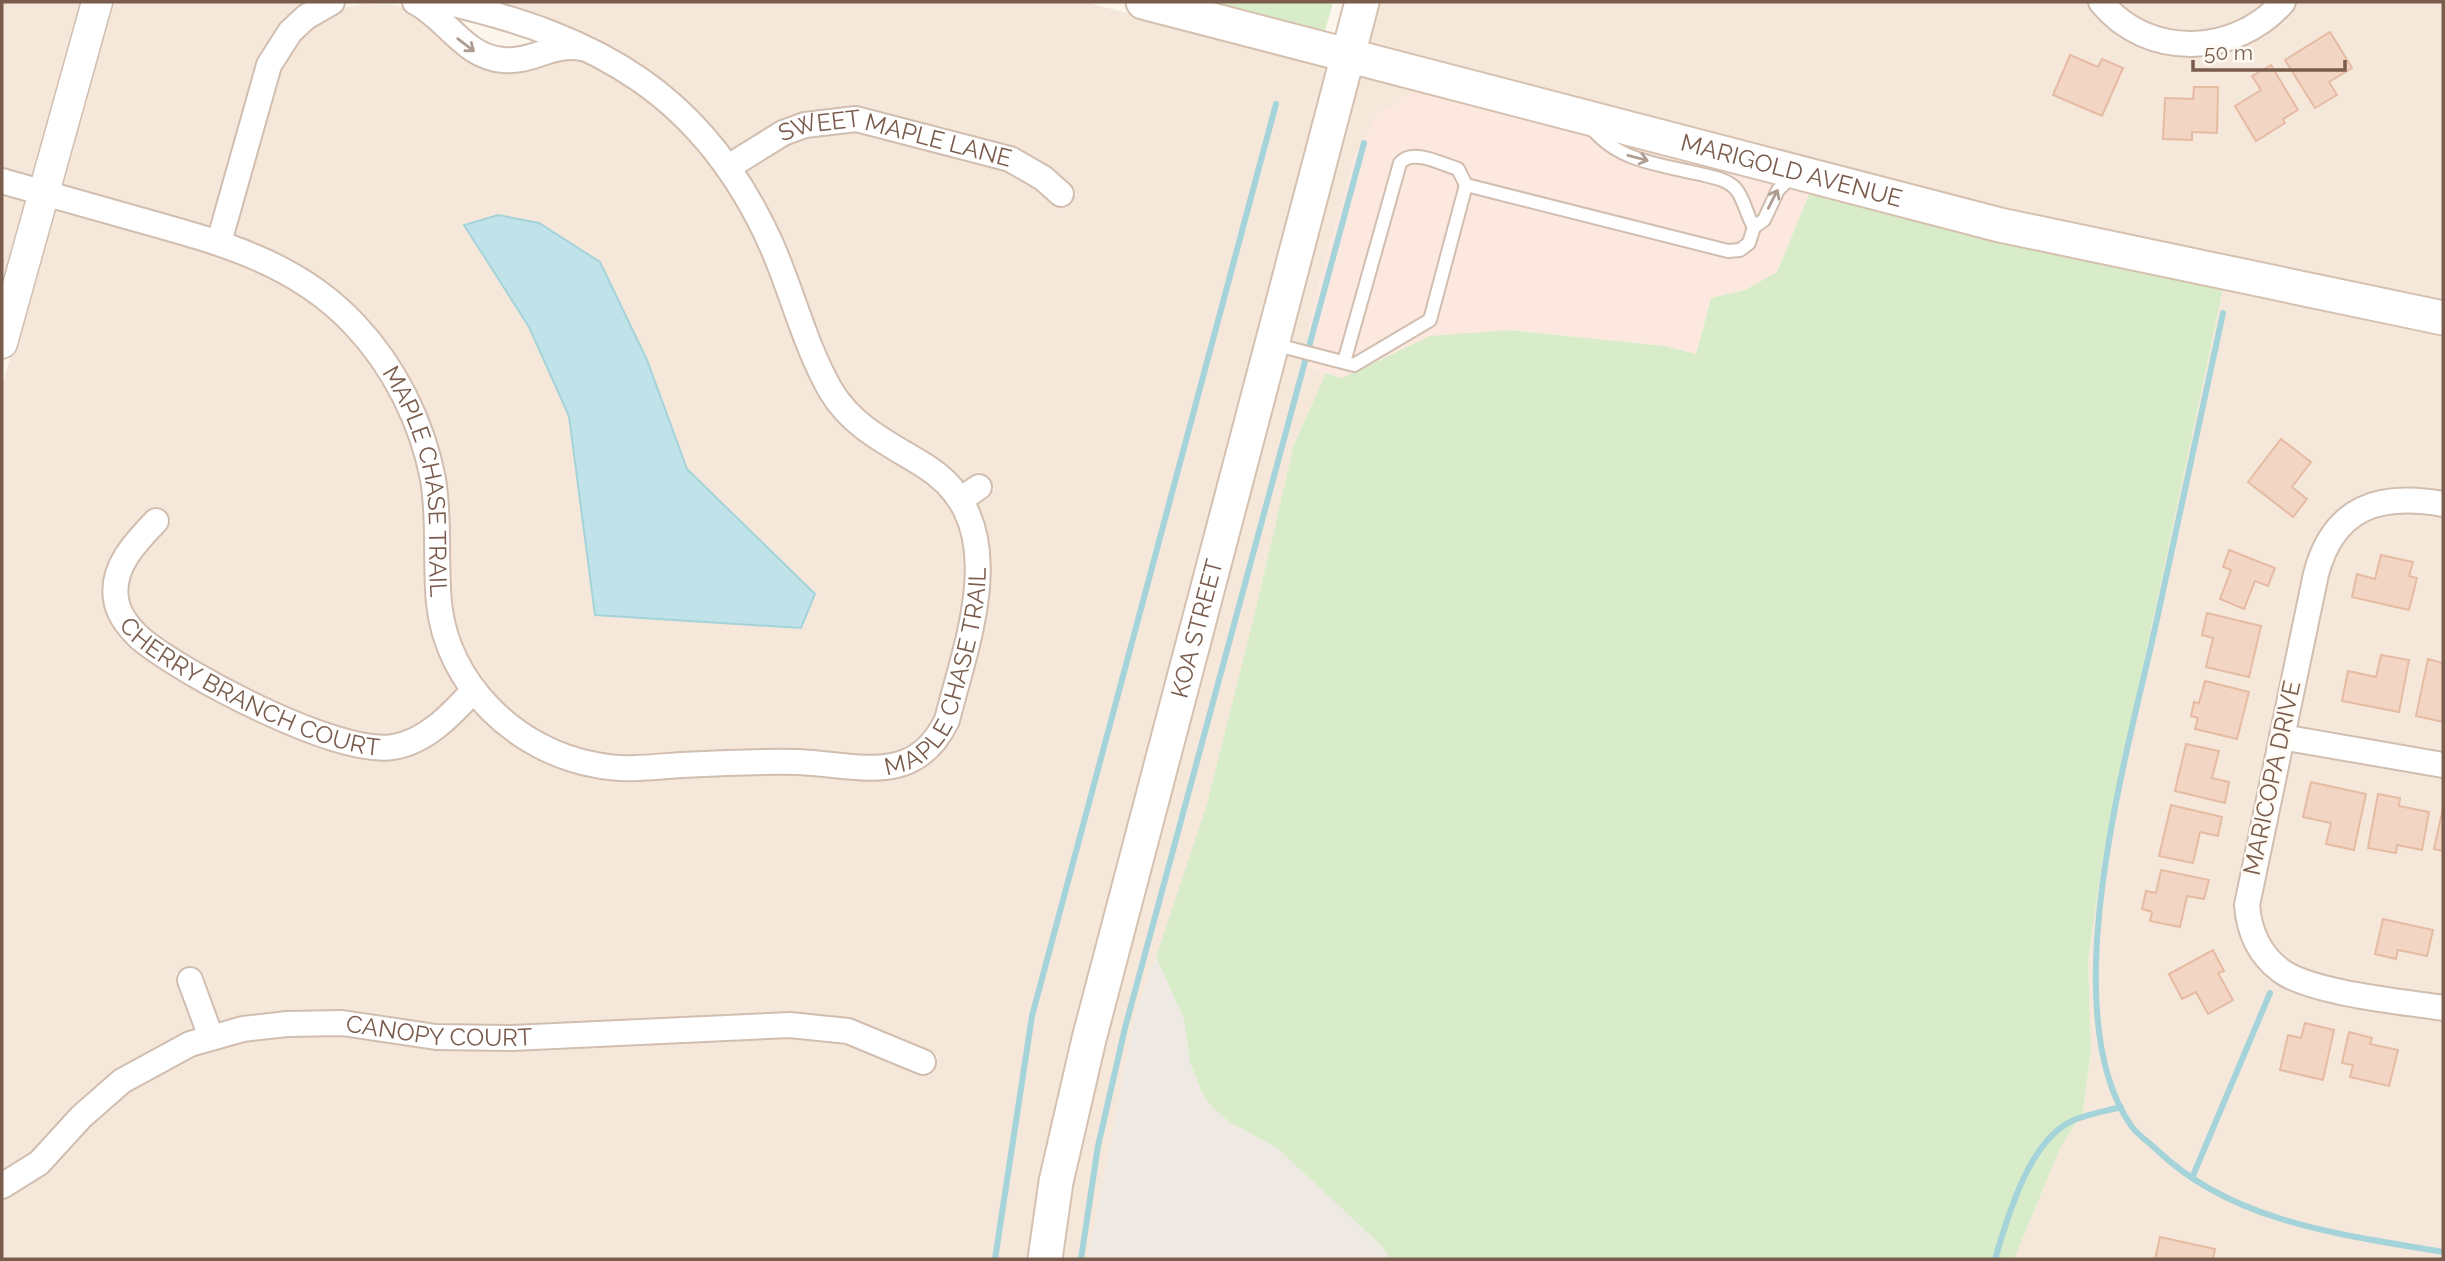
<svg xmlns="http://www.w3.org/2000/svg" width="2445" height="1261" viewBox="0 0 2445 1261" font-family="Raleway,sans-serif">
	<rect width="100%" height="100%" fill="#fdf6ec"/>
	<!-- residential -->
	<g fill="#f5e8da" fill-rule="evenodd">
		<path d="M2,2H84L34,179L2,170Z"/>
		<path d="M109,2H309L281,25L259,61L211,229L57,185Z"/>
		<path d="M487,2H1085L1316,63H1334L1033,1259H2V1198L130,1089L195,1054L246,1039L289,1034L791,1036L845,1042L929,1076L938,1057L852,1022L512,1028L218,1024L197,968L175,973L197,1031L139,1057L114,1073L92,1090L31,1155L2,1174V388L51,205L216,252L269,273L329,314L362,349L388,388L408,433L421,480L459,688L419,725L391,737H368L319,721L223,677L148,631L129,606L128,586L144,551L172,521L154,506L125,537L108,566V613L348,753L474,707L539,758L730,773L903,775L922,768L936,757L957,724L987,613L991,582L989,551L975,503L995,489L980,472L962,485L869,419L844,391L775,226L745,170L789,143L809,135L856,130L1006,169L1035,186L1061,209L1077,195L1050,170L1015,150L871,110L840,109L800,115L732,152L689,105L606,43L530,13Z"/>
		<path d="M1374,2H2087L2097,13L2175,54L2204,55L2229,50L2266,33L2297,2H2443V307L2002,215L1362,49Z"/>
		<path d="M2115,2H2268L2251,17L2200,35L2165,30L2136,18Z"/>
		<path d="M362,4L396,5L410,11L429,22L452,48L475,64L561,57L589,60L655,103L720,172L761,250L814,382L927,479L950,505L960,527L968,579L964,607L935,716L918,743L895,756L616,757L567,747L521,721L482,683L470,665L455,628L451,606L438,451L304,269L233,236L280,70L299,39L314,25L344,8ZM465,226L600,262L647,360L687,469L815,594L595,614L569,416L529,327Z"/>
		<path d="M1357,69L1514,111L1355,155L1315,296L1303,366L1326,373L1294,444L1252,625L1207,804L1185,877L1135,1015L1088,1259H1057L1067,1184Z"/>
		<path d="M2,191L29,199L2,298Z"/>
		<path d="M2224,284L2443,329V494L2410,489L2369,494L2336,513L2314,543L2308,558L2235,904L2237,921L2248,950L2443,1019V1259H2014L2061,1146L2083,1113L2091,1050L2088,962L2102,861Z"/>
		<path d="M2392,511L2443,516V755L2295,729L2330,565L2343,539L2353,528Z"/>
		<path d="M2291,749L2443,776V998L2315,973L2288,963L2274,950L2263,931L2259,906Z"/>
	</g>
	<!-- commercial -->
	<path fill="#fde8e0" d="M1420,88L1812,187L1777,272L1745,290L1711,298L1696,354L1665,346L1509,330L1383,358L1342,378L1303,366L1315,296L1355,155L1377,114Z"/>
	<!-- industrial -->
	<path fill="#efe9e4" d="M1156,957L1184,1019L1190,1062L1201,1090L1231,1123L1276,1147L1384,1247L1390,1259H1088L1135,1015Z"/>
	<!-- green -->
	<g fill="#d8ecc9">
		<path d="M1184,2H1333L1323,39Z"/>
		<path d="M1812,187L2224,284L2102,861L2088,962L2091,1050L2083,1113L2061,1146L2014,1259H1390L1383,1247L1276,1147L1231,1123L1212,1107L1201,1090L1190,1062L1184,1019L1156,957L1207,804L1252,625L1294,444L1326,373L1342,378L1430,336L1509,330L1665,346L1696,354L1711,298L1745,290L1777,272Z"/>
	</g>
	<!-- water -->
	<path fill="#bfe3e8" stroke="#a5d3da" stroke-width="2" d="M498,215L539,223L600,262L647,360L687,469L815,594L801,628L595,615L569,416L529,327L464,225Z"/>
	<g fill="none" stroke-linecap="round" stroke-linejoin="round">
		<!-- stream -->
		<g stroke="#a5d3da" stroke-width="6">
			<path d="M2223,313C2201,415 2179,517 2157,619C2129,749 2050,1012 2132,1127C2139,1136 2150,1143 2158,1151C2234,1223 2344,1235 2443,1252"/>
			<path d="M2192,1178L2270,993"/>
			<path d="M995,1259L1032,1016L1276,104"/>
			<path d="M1081,1259L1098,1146L1125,1028L1364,143"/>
			<path d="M1995,1259C2008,1216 2029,1139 2074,1120C2089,1114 2106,1111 2121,1107"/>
		</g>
	</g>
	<!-- building -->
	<g fill="#f3d5c3" stroke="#e6bba3" stroke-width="2">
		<path d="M2330,32L2352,68L2329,82L2337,95L2315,108L2285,60Z"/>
		<path d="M2070,55L2098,67L2102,59L2123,68L2102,116L2053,95Z"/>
		<path d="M2271,65L2298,110L2283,119L2285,123L2256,141L2235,106L2261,90L2252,76Z"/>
		<path d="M2194,87H2218L2217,133L2192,132V140L2163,139L2165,98L2193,99Z"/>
		<path d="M2281,439L2311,462L2292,487L2307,499L2293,517L2248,482Z"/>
		<path d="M2229,550L2275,568L2268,586L2255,581L2244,609L2220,599L2231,570L2223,567Z"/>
		<path d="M2381,555L2413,562L2409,576L2417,578L2409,610L2352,597L2357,574L2375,579Z"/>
		<path d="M2207,613L2261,626L2249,677L2206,667L2213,638L2202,635Z"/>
		<path d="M2381,655L2409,660L2399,712L2342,701L2348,671L2376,677Z"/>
		<path d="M2428,659L2443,663V722L2416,716Z"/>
		<path d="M2205,681L2249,692L2237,739L2195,729L2198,718L2191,716L2194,702L2199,703Z"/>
		<path d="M2186,744L2219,751L2212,778L2229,782L2225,803L2175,791Z"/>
		<path d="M2311,782L2366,794L2354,850L2326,844L2331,823L2303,817Z"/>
		<path d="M2378,794L2400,798L2399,806L2429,812L2422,850L2397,845L2396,853L2368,848Z"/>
		<path d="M2171,805L2222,817L2218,836L2200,832L2193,863L2159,856Z"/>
		<path d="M2443,808V851L2434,849Z"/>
		<path d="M2161,870L2209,880L2204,899L2187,896L2180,927L2150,921L2152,912L2142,909L2146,891L2156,893Z"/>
		<path d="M2383,919L2433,930L2427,956L2398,950L2396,959L2375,954Z"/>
		<path d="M2213,950L2224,971L2218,973L2233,1000L2208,1014L2196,992L2182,999L2169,974Z"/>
		<path d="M2305,1023L2334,1030L2323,1080L2280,1070L2288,1035L2301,1038Z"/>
		<path d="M2349,1032L2372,1038L2370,1044L2398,1050L2389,1086L2350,1077L2353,1065L2342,1063Z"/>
		<path d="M2160,1237L2215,1249L2213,1259H2155Z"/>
	</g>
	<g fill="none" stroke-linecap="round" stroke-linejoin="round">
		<!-- service casing -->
		<g stroke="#d1beb0" stroke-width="16">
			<g id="service">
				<path d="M1589,124C1614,161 1659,164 1700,174C1712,177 1726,179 1735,188C1744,197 1746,215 1754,227"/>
				<path d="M1273,344L1354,365L1430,320L1466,185L1728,251L1740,250L1749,243L1754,227L1764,220L1778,190L1792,176"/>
				<path d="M1344,362L1400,163C1413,148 1441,164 1458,169L1466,185"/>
			</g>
		</g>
		<!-- minor casing -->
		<g stroke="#d1beb0" stroke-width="28">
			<g id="minor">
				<path d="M415,2C447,18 464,57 503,60C532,63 553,42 582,48"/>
				<path d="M2101,2C2148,60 2236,56 2283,2"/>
				<path id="s1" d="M730,166L783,133L805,125L856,119L1010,159L1043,178L1061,194"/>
				<path id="s2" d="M2,181C48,194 94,207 140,220C219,242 296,262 354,324C394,366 422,422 433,479C440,520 435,562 439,603C447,685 517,751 596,765C624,771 653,767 681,765C720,763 759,761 799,762C859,765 915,787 947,720C967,640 1015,522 925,466C890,444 853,428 831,391C805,346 792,291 771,244C704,95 599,37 445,2"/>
				<path d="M219,242L269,65L290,32L306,17L332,2"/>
				<path d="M960,500L979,487"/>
				<path d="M2443,504C2380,493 2334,506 2316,574L2247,905C2249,931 2259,954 2280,970C2309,993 2404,1002 2443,1008"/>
				<path id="s3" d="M156,521C136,542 111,567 116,599C118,614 130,629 141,639C185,675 337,756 393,747C426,742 452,714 474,690"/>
				<path d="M2282,737L2443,765"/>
				<path d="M190,980L211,1037"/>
				<path id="s4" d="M2,1186L39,1163L81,1117L122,1081L190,1044L243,1029L287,1024L342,1023L436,1037L512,1038L790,1025L848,1031L923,1062"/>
			</g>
		</g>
		<!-- tertiary casing -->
		<g stroke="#d1beb0" stroke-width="33">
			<path id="tertiary" d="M2,343L97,2"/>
		</g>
		<!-- secondary casing -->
		<g stroke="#d6c0b0" stroke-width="37">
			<g id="secondary">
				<path id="s5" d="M1143,2L2000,225L2443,318"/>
				<path id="s6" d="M1045,1259L1056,1182L1089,1039L1362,2"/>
			</g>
		</g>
		<!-- service -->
		<use href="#service" stroke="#fff" stroke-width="12"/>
		<!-- minor -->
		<use href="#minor" stroke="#fff" stroke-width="24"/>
		<!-- tertiary -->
		<use href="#tertiary" stroke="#fff" stroke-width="30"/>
		<!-- secondary -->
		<use href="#secondary" stroke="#fff" stroke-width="33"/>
	</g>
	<!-- one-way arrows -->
	<defs><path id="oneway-shaft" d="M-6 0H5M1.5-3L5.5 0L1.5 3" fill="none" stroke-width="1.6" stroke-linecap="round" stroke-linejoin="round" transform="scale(1.75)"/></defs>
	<g stroke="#af9d94">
		<use href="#oneway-shaft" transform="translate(466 45) rotate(38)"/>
		<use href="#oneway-shaft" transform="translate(1638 158) rotate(15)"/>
		<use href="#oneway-shaft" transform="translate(1773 199) rotate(-63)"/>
	</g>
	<g text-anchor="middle" stroke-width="5" stroke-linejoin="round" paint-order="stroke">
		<!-- street labels -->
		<g font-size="24" fill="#7a5c4d" stroke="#fffaf3">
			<text dy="8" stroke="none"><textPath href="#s1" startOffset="178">SWEET MAPLE LANE</textPath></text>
			<text dy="8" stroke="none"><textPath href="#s5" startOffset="670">MARIGOLD AVENUE</textPath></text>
			<text dy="8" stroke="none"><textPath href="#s2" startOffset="560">MAPLE CHASE TRAIL</textPath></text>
			<text dy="8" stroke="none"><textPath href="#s6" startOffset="649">KOA STREET</textPath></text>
			<text dy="8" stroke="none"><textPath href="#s2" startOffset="1335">MAPLE CHASE TRAIL</textPath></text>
			<text dy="8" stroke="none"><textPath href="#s3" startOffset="259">CHERRY BRANCH COURT</textPath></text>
			<text transform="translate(2272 778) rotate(-78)" y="8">MARICOPA DRIVE</text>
			<text dy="8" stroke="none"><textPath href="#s4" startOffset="490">CANOPY COURT</textPath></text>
		</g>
	</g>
	<!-- border -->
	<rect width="2445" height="1261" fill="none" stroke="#7a5c4d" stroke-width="7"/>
	<!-- scale -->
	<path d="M2193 60v10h152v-10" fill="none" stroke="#7a5c4d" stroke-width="3.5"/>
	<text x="2204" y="60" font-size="21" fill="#7a5c4d" stroke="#fffaf3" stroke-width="5" paint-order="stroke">50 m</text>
</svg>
